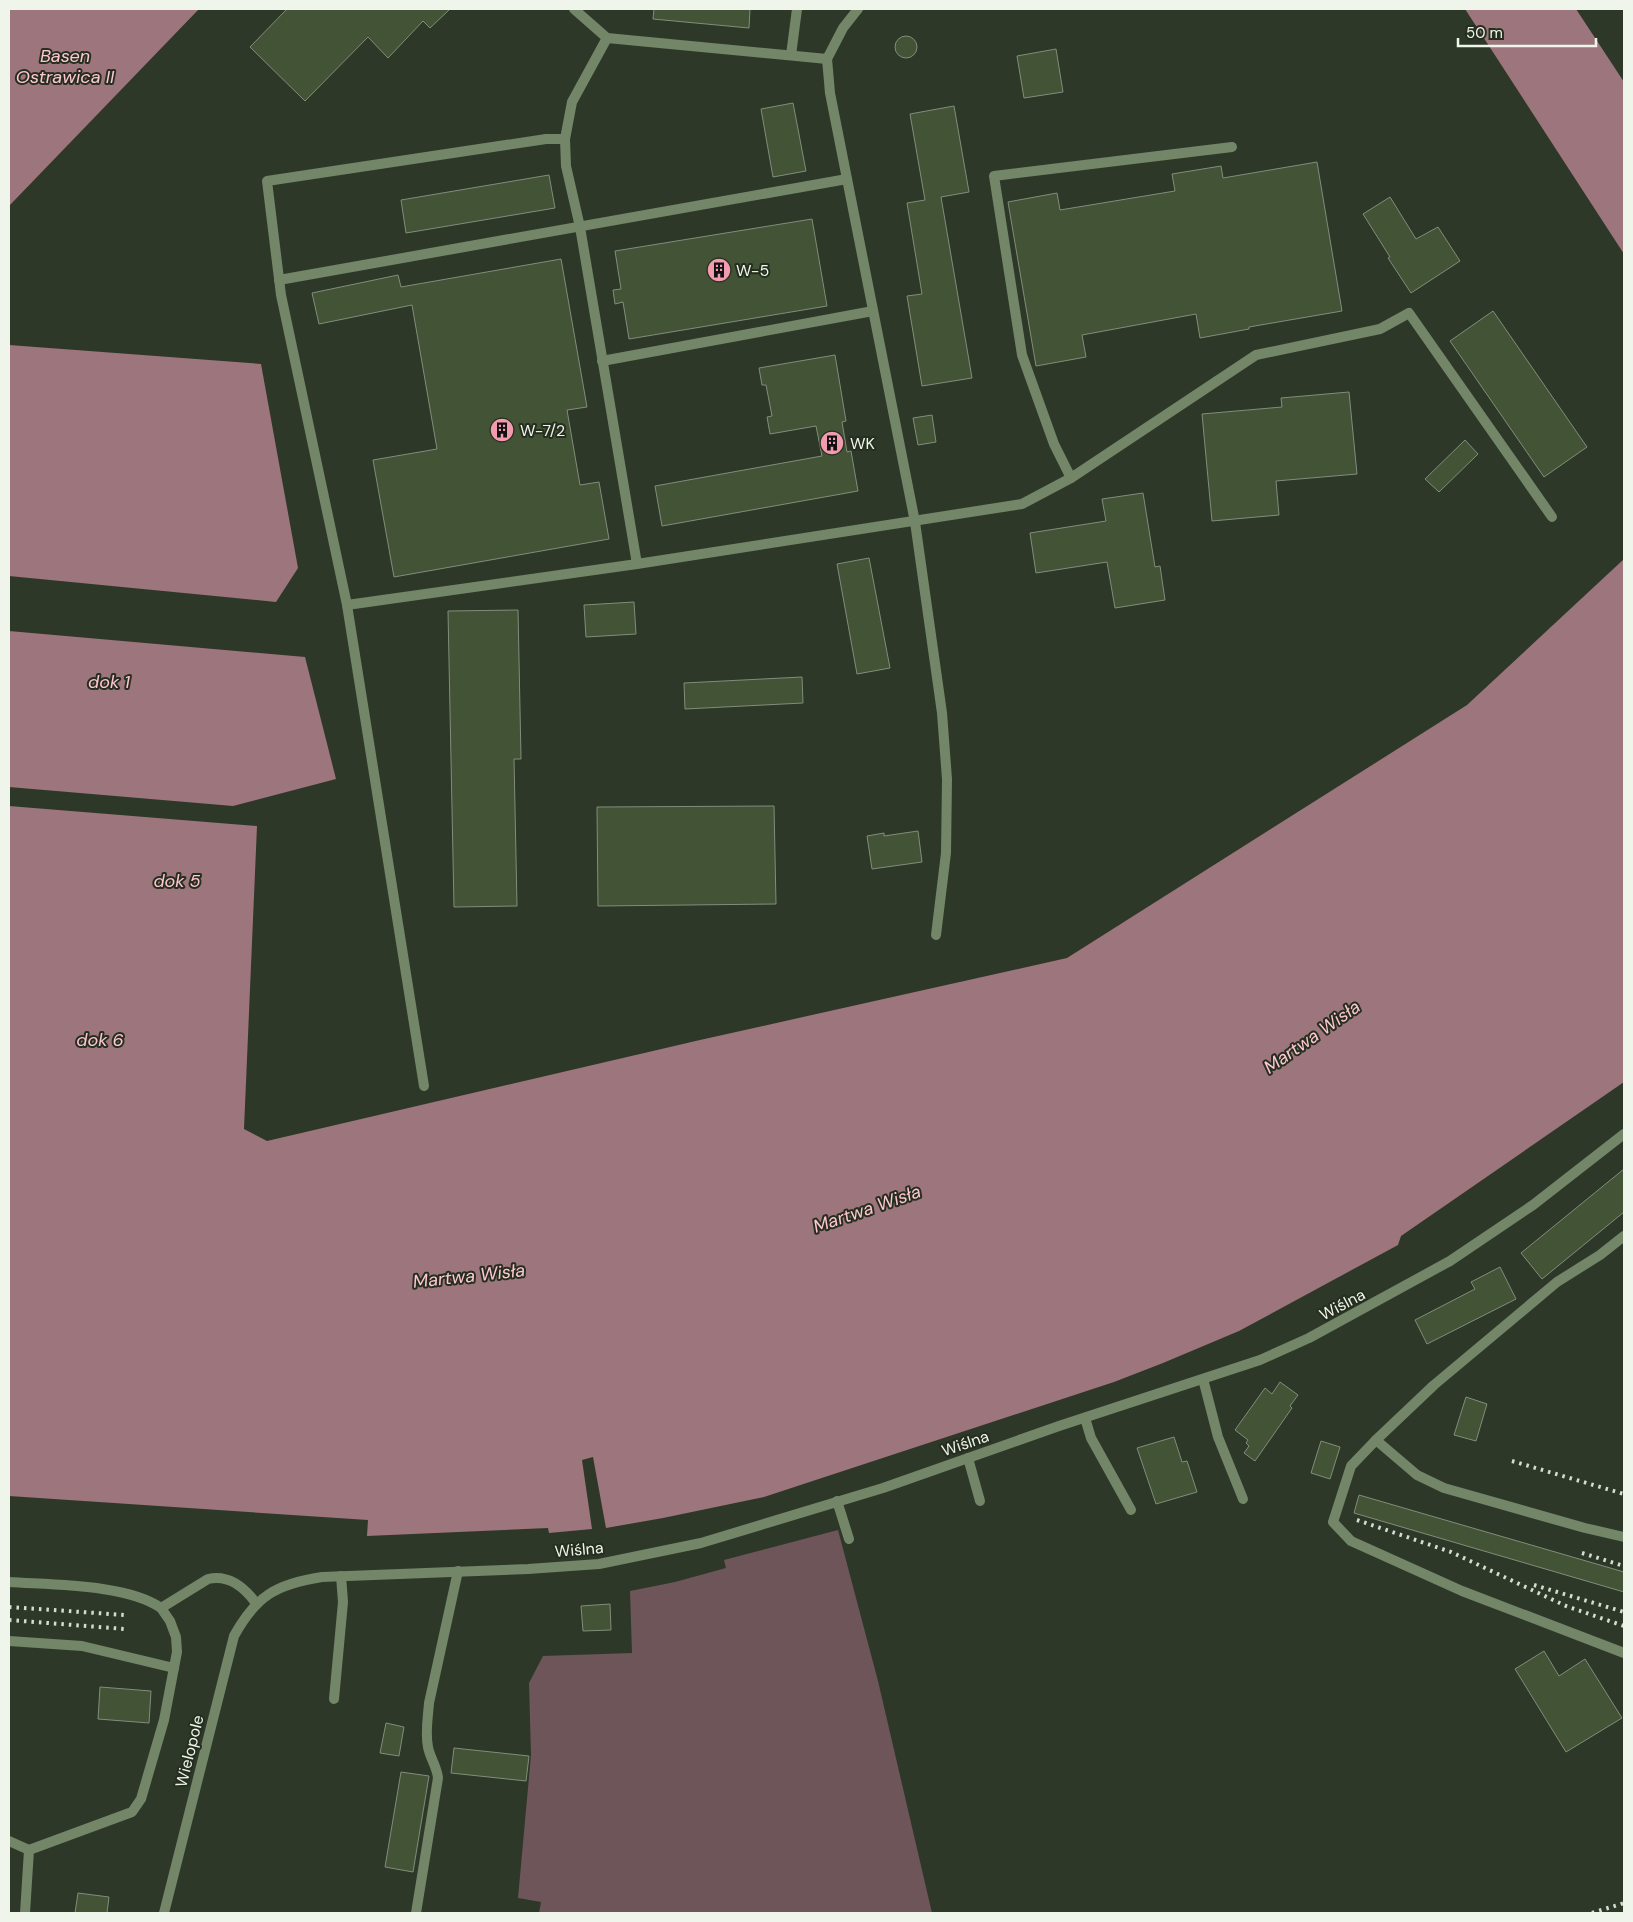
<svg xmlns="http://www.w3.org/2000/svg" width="1633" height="1922" viewBox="0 0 1633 1922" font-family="'DM Sans',sans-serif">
	<rect width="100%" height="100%" fill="#2e3829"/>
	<!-- green -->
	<path fill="#6d5559" d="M838,1530L878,1681L932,1913H539L541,1902L518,1898L531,1755L529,1683L543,1656L632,1653L630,1591L675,1582L726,1568L724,1560Z"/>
	<!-- water -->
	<g fill="#9d757d">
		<path d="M9,9H199L9,206Z"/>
		<path d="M1465,9H1576L1624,82V254Z"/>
		<path d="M9,345L261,364L298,568L276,602L9,576Z"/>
		<path d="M1624,559V1082L1401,1236L1398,1245L1239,1331L1163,1363L1114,1382L764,1497L663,1518L606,1528L593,1457L582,1460L592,1529L549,1533L548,1528L367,1536L368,1520L9,1496V806L257,826L244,1129L267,1141L700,1040L1067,958L1467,705Z"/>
		<path d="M9,631L305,657L336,779L233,806L9,787Z"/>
	</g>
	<!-- building -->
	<g fill="#425336" stroke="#828d7b">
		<path d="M287,9H450L430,28L423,21L388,58L368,37L305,101L250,47Z"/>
		<path d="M654,9H750L749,28L653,19Z"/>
		<circle cx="906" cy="47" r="11"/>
		<path d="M1056,49L1063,92L1024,98L1017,56Z"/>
		<path d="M793,103L806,171L773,177L761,109Z"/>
		<path d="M954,106L969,192L941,197L972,378L922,386L907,296L922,294L907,203L925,200L910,114Z"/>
		<path d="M1317,162L1342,311L1249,327V329L1200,338L1196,314L1082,335L1086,357L1036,366L1008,202L1057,193L1060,210L1175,191L1172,174L1221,166L1223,178Z"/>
		<path d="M549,175L555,208L406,233L401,200Z"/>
		<path d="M1390,197L1416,239L1438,227L1460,261L1411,293L1388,258L1390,257L1363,214Z"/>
		<path d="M812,219L827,306L629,339L623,302L615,304L613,290L621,289L615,251Z"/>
		<path d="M561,259L587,407L567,410L580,485L599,482L609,539L394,577L373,460L437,449L412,305L319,324L312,293L398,275L401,287Z"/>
		<path d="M1493,311L1587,447L1544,477L1450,341Z"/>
		<path d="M835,355L846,421L842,422L847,452L851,451L858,491L662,526L655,486L822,456L816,426L770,434L767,417L772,416L766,385H762L759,368Z"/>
		<path d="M1349,392L1357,474L1276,481L1279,515L1212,521L1202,414L1282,407L1281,398Z"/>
		<path d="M932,415L936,442L918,445L913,418Z"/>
		<path d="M1465,440L1478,454L1439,492L1425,479Z"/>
		<path d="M1143,493L1155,567L1160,566L1165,600L1115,608L1107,562L1036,573L1030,533L1106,521L1102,499Z"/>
		<path d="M869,558L890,668L857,674L837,564Z"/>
		<path d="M634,602L636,634L586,637L584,605Z"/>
		<path d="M518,610L521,759H514L517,906L454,907L448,611Z"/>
		<path d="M802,677L803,703L685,709L684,683Z"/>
		<path d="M774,806L776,904L598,906L597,807Z"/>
		<path d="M918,831L922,862L872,869L867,836L884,833V836Z"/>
		<path d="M1624,1169V1212L1542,1279L1521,1253Z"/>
		<path d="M1500,1267L1516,1299L1427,1344L1415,1320L1475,1289L1471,1282Z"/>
		<path d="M1280,1382L1298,1395L1290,1406L1292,1408L1255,1461L1244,1453L1249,1446L1246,1443L1248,1440L1235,1430L1265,1388L1272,1394Z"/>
		<path d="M1466,1397L1487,1404L1476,1441L1454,1435Z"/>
		<path d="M1174,1437L1182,1462L1187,1461L1197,1492L1156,1504L1137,1448Z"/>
		<path d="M1321,1441L1340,1447L1330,1479L1311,1473Z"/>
		<path d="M1359,1495L1624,1572V1592L1354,1513Z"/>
		<path d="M610,1604L611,1630L583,1631L581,1606Z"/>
		<path d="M1544,1651L1559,1676L1585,1659L1622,1718L1566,1752L1515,1669Z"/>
		<path d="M100,1687L151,1691L149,1723L98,1719Z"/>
		<path d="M386,1723L404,1727L399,1756L380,1753Z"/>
		<path d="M454,1748L529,1756L526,1781L451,1773Z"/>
		<path d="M401,1772L429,1776L413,1872L385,1867Z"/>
		<path d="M78,1893L109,1897L107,1913H75Z"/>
	</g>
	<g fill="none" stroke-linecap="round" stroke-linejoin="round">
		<!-- lane -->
		<g stroke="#738668" stroke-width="10">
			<path d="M574,9L607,38L827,59"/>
			<path d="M858,9L843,28L827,59L830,93L915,522L942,713L947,779L946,853L936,935"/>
			<path d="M607,38L572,102L565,139L566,166L580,227L637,564"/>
			<path d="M791,55L797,9"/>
			<path d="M279,280L847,179"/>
			<path d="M602,361L873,311"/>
			<path d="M1071,478L1054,444L1022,355L994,176L1232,147"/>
			<path d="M347,605L637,564L1022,504L1071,478L1256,355L1380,329L1409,313L1552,517"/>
			<path d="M424,1086L347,605L281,295L267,181L546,139H565"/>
			<path d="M1624,1236L1600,1255L1557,1282L1434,1385L1376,1440L1417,1475L1444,1488L1585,1528L1624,1537"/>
			<path d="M1203,1379L1218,1437L1243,1499"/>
			<path d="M1085,1418L1091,1438L1131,1510"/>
			<path d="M1376,1440L1351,1466L1333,1522L1351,1541L1462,1591L1624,1653"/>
			<path d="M968,1458L980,1501"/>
			<path d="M837,1501L849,1539"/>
			<path d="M9,1582C51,1585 127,1584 161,1608"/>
			<path d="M9,1641L82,1646L174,1668"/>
			<path d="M334,1699L343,1602L341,1576"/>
			<path d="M9,1841L29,1850"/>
			<path d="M25,1913L29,1850L132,1812L141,1799L164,1720L177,1652L176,1637L170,1621L161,1608L208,1579C229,1574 244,1587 256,1603"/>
			<path d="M416,1913L438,1778C437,1767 430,1758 428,1747C425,1733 428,1717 429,1703L458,1571"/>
		</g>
		<!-- street -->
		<path stroke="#738668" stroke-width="10" d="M164,1913L234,1636C256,1596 276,1584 322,1577L528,1569L599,1564L701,1543L883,1488L1059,1426L1260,1360L1309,1338L1450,1261L1533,1205L1624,1134"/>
		<!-- rail -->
		<g stroke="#d5dcd1" stroke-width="4" stroke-dasharray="2.5 5" stroke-linecap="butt">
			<path d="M1512,1461L1624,1494"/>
			<path d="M1357,1520L1451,1552L1566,1606L1624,1626"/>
			<path d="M1582,1553L1624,1566"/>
			<path d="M1534,1585L1624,1612"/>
			<path d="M9,1607L125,1615"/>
			<path d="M9,1620L125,1629"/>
			<path d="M1592,1913L1624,1903"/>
		</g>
	</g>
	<!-- icons -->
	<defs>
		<g id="building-disc" transform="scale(1.25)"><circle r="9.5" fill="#f29aae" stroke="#252e1f"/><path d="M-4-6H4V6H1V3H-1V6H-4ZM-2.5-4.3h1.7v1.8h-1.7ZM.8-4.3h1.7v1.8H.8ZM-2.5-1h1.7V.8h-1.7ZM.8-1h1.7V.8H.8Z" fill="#111"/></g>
	</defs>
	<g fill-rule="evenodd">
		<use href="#building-disc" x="719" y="270"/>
		<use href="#building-disc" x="502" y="430"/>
		<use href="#building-disc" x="832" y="443"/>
	</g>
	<g text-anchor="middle" stroke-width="4" stroke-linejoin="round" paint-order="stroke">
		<!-- poi labels -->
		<g font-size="16" fill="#eff5eb" stroke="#252e1f" text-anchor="start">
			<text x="736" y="276">W-5</text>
			<text x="520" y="436">W-7/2</text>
			<text x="850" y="449">WK</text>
		</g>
		<!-- street labels -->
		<g font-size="16" fill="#eff5eb" stroke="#252e1f">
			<text transform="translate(1342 1304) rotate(-28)" y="6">Wiślna</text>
			<text transform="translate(965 1443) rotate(-19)" y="6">Wiślna</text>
			<text transform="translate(579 1549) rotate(-5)" y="6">Wiślna</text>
			<text transform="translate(189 1751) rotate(-76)" y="6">Wielopole</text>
		</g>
		<!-- water labels -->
		<g font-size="18" font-style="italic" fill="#ffc7d2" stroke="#252e1f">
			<text x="65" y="62">Basen<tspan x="65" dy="21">Ostrawica II</tspan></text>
			<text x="109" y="688">dok 1</text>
			<text x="177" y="887">dok 5</text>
			<text transform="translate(1312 1037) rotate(-35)" y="6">Martwa Wisła</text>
			<text x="100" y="1046">dok 6</text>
			<text transform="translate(867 1209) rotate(-19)" y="6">Martwa Wisła</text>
			<text transform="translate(469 1276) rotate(-6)" y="6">Martwa Wisła</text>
		</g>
	</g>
	<!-- border -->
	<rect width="1633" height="1922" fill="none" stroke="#eff5eb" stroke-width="20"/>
	<!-- scale -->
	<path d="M1458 38v8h138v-8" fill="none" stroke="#eff5eb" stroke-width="2.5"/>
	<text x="1466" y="38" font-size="15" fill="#eff5eb" stroke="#252e1f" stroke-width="4" paint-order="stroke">50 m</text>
</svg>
